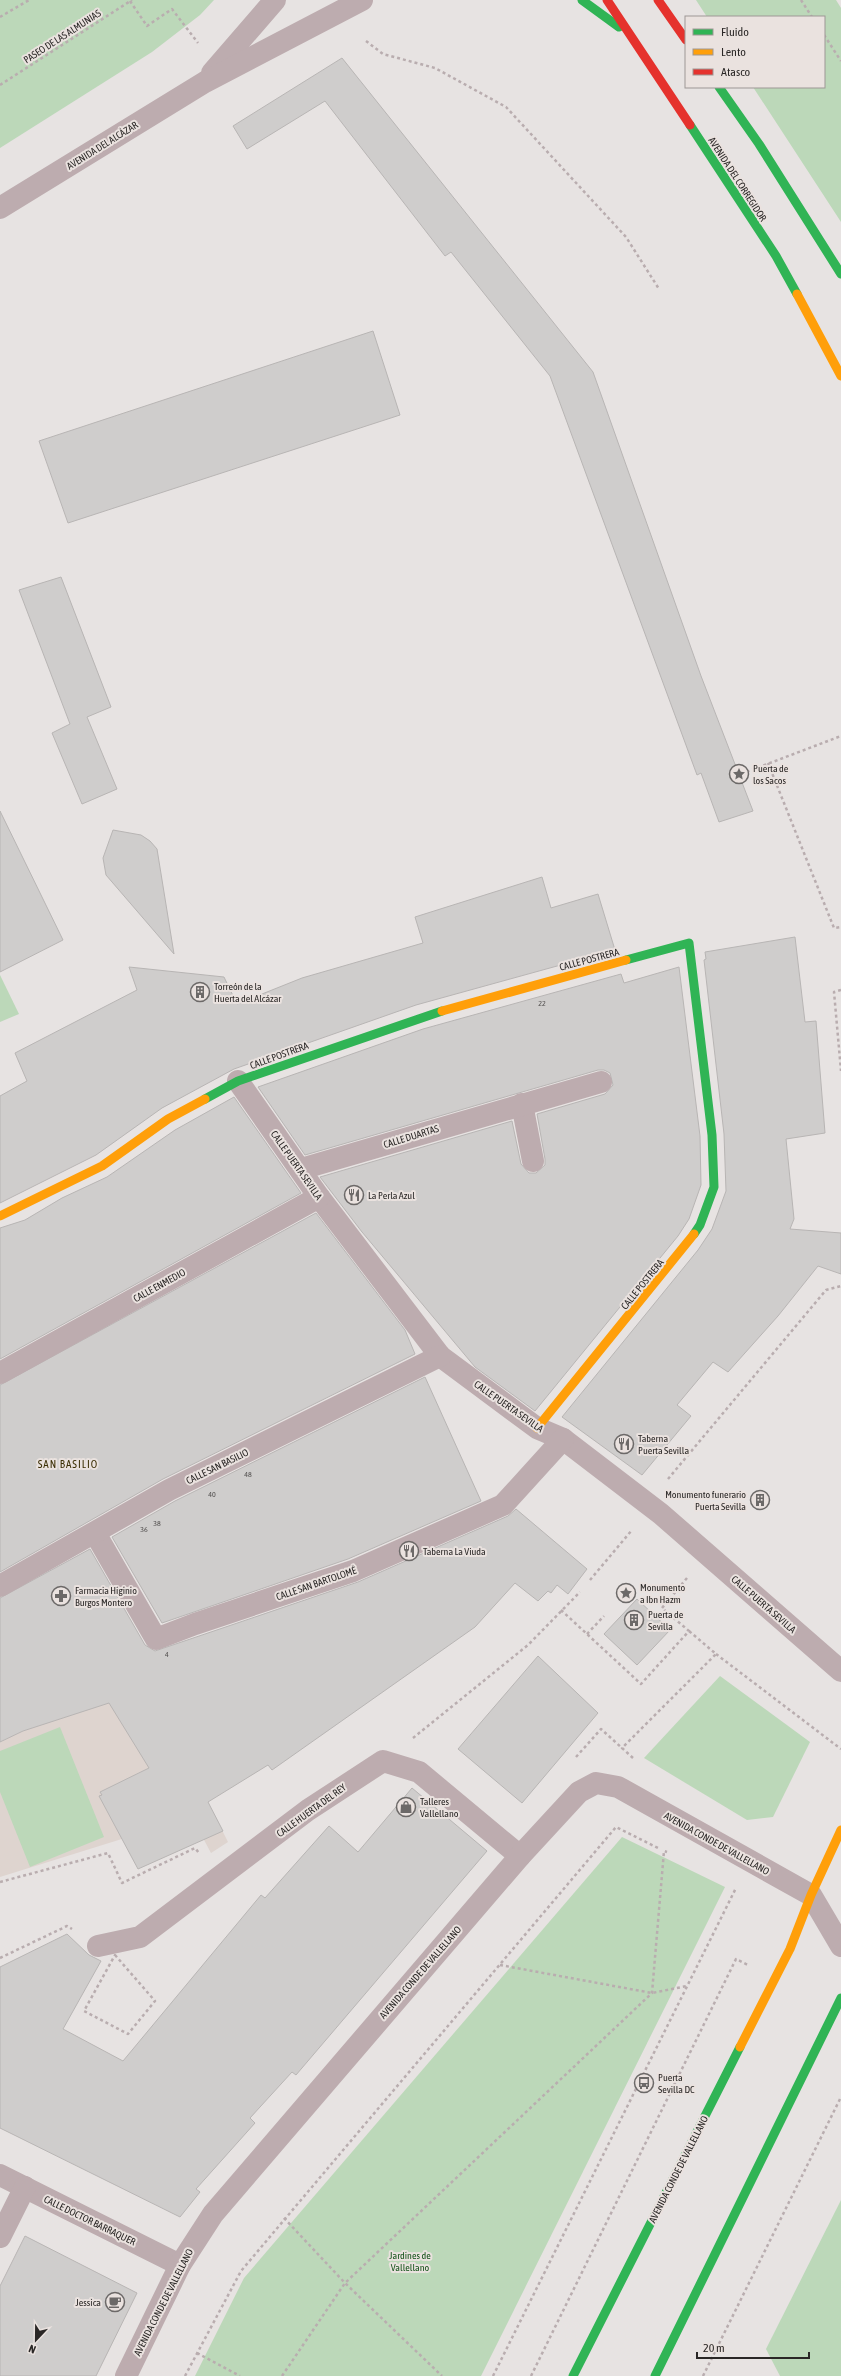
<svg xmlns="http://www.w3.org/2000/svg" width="841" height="2376" viewBox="0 0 841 2376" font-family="'Asap Condensed',sans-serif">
	<rect width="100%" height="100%" fill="#e7e3e2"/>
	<!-- built -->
	<path fill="#ded4cf" d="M108,1702L207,1800L228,1842L211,1853L203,1838H125L0,1877V1742L23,1731Z"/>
	<!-- green -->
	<g fill="#bcd8b9">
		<path d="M0,0H214L200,15L152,52L0,148Z"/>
		<path d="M696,0H836L841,8V222L753,87H824V17H707Z"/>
		<path d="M0,975L19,1014L0,1022Z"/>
		<path d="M720,1676L810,1742L773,1817L747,1820L644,1758Z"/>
		<path d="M60,1727L104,1837L30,1867L0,1792V1751Z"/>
		<path d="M622,1837L725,1887L481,2376H195L244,2278Z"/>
		<path d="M841,2200V2376H780L766,2349Z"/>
	</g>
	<!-- building -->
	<g fill="#cfcdcc" stroke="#b8b5b4">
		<path d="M342,58L593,372L701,676L753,811L719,822L701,773L697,775L550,376L451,252L445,256L325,101L247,149L233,126Z"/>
		<path d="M373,331L400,415L68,523L39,441Z"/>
		<path d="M61,577L111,707L87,717L117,789L82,804L52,733L70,724L19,590Z"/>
		<path d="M0,811L63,940L0,972Z"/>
		<path d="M113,830L141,835L150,841L157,849L174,954L106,875L103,858Z"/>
		<path d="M542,877L551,908L598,894L615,950L416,1005L234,1069L162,1108L96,1155L0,1203V1096L27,1081L15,1053L137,990L129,967L224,977L237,1004L302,978L423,943L415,917Z"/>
		<path d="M795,937L805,1022L816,1021L825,1133L786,1139L794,1219L790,1229L841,1233V1274L818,1266L778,1316L728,1372L713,1362L677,1405L691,1416L642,1475L562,1417L698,1250L712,1229L726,1191L724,1134L704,960L706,959L705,952Z"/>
		<path d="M679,967L700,1136L701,1185L689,1219L678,1236L535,1411L475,1367L362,1232L320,1177L512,1121L521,1164L529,1173H536L545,1165V1159L537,1114L605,1094L613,1085L610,1073L604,1070H598L305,1155L258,1087L423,1029L621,974L624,983Z"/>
		<path d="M234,1097L301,1193L0,1359V1228L25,1220L62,1198L107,1177L175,1130Z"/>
		<path d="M316,1213L405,1330L415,1354L163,1479L0,1572V1385Z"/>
		<path d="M425,1377L481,1501L348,1559L162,1623L112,1537L175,1501Z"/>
		<path d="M516,1509L587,1569L568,1594L557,1585L551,1593L548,1591L538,1601L515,1583L475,1627L272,1770L268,1765L208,1802L223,1831L138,1869L99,1796L102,1795L100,1792L149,1768L109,1703L23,1731L0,1742V1598L90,1549L145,1645L155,1651L358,1582L508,1516Z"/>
		<path d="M637,1599L670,1630L637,1665L604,1634Z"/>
		<path d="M538,1656L598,1713L522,1803L458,1749Z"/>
		<path d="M412,1788L487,1851L296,2075L292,2072L250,2118L255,2123L196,2189L200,2192L180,2217L0,2128V1967L67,1934L89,1955L101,1961L63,2029L123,2061L261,1895L265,1898L329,1826L358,1852Z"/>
		<path d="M25,2236L137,2293L96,2376H0V2286Z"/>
	</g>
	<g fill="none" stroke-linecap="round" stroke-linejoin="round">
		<!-- path -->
		<g stroke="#b9adaf" stroke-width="2.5" stroke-dasharray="3 3" stroke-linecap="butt">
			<path d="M801,0L812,17"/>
			<path d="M130,1L147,26L172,9L198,43"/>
			<path d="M0,17L29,0"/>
			<path d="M824,35L841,61"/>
			<path d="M366,41L383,54L435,68L506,107L626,237L659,289"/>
			<path d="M0,85L132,0"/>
			<path d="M768,763L834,928L841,927"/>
			<path d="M741,774L841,736"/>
			<path d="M841,990L834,992L841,1071"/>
			<path d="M668,1479L826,1290L841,1286"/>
			<path d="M590,1580L632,1530"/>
			<path d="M561,1610L641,1684L689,1631L662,1608L687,1578"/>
			<path d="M587,1634L604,1616"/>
			<path d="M716,1654L841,1749"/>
			<path d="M413,1738L528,1645L580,1592"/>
			<path d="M576,1757L601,1729L622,1748"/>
			<path d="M633,1758L622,1748L716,1654L689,1631"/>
			<path d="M0,1882L108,1853L122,1883L195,1848L199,1853"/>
			<path d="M115,1955L155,2001L128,2034L84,2011Z"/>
			<path d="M0,1958L67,1926L72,1929"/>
			<path d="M500,1965L652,1993L687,1986"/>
			<path d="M284,2218L345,2283L442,2376"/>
			<path d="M197,2353L240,2376"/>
			<path d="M185,2376L241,2271L616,1827L658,1848"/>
			<path d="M282,2376L345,2283L652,1993L664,1851L667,1852"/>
			<path d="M493,2376L736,1888"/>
			<path d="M531,2376L736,1959L748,1965"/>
			<path d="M703,2376L841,2097"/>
		</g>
		<!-- street -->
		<g stroke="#bdacaf" stroke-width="22">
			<path d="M212,73L275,0"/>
			<path d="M0,208L205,82L362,0"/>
			<path d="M238,1081L319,1197L440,1356L537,1428L563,1439L661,1514L841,1671"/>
			<path d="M522,1104L533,1161"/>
			<path d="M301,1169L601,1082"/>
			<path d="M0,1373L319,1197"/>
			<path d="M95,1533L156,1639L195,1624L353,1571L503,1505L563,1439"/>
			<path d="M0,1586L169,1490L440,1356"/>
			<path d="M98,1946L140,1937L308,1810L383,1761L419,1772L520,1856"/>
			<path d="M0,2175L180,2265"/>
			<path d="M0,2237L25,2187"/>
			<path d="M126,2376L180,2265L213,2214L520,1856L579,1792L596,1783L618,1787L811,1895L841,1946"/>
		</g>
		<!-- fast -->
		<g stroke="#30b455" stroke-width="9">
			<path d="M582,0L619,27"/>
			<path d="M719,87L759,144L841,274"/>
			<path d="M690,125L776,256L797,294"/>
			<path d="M626,960L689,943L712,1135L714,1187L700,1225L694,1234"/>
			<path d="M205,1099L238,1081L442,1011"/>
			<path d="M573,2376L740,2047"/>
			<path d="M655,2376L841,1998"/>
		</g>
		<!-- slow -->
		<g stroke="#ff9f0a" stroke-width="9">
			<path d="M797,294L841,376"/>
			<path d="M442,1011L626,960"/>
			<path d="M0,1216L102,1166L168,1119L205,1099"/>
			<path d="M537,1428L694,1234"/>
			<path d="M740,2047L790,1949L811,1895L841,1830"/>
		</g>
		<!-- jam -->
		<g stroke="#e5322d" stroke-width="9">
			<path d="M607,0L690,125"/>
			<path d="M658,0L686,40"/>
		</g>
	</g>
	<!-- icons -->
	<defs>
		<g id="sight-ring" transform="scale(1)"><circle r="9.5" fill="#eae2df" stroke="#6c6968" stroke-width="1.5"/><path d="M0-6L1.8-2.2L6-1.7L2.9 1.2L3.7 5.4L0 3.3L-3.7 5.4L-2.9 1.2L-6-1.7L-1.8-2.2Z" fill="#6c6968"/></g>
		<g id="building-ring" transform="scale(1)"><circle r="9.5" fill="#eae2df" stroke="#6c6968" stroke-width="1.5"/><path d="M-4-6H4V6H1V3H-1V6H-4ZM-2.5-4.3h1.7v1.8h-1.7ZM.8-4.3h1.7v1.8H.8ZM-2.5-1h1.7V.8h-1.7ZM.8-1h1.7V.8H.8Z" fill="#6c6968"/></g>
		<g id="restaurant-ring" transform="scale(1)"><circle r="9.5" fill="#eae2df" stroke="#6c6968" stroke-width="1.5"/><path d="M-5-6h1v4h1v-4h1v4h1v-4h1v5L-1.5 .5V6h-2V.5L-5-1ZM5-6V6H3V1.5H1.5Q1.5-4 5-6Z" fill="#6c6968"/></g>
		<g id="pharmacy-ring" transform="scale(1)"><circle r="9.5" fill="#eae2df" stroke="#6c6968" stroke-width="1.5"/><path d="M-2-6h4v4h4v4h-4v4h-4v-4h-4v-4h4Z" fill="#6c6968"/></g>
		<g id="shop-ring" transform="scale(1)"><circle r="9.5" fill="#eae2df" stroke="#6c6968" stroke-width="1.5"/><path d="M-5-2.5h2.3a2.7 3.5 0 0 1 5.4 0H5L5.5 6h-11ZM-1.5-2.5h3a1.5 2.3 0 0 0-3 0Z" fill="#6c6968"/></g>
		<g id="bus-ring" transform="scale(1)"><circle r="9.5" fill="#eae2df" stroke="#6c6968" stroke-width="1.5"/><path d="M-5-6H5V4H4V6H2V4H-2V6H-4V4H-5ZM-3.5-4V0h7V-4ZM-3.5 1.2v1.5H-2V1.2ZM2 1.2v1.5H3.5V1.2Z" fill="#6c6968"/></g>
		<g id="cafe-ring" transform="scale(1)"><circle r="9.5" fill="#eae2df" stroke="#6c6968" stroke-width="1.5"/><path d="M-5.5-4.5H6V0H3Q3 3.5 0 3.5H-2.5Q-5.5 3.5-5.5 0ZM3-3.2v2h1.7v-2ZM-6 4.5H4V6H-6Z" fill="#6c6968"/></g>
	</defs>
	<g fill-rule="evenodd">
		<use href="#sight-ring" x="739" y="774"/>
		<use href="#building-ring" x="200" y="992"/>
		<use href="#restaurant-ring" x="354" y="1195"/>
		<use href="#restaurant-ring" x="624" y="1444"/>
		<use href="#building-ring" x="760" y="1500"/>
		<use href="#restaurant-ring" x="409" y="1551"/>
		<use href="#sight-ring" x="626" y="1593"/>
		<use href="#pharmacy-ring" x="61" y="1596"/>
		<use href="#building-ring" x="634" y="1620"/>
		<use href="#shop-ring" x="406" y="1807"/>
		<use href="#bus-ring" x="644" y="2083"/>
		<use href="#cafe-ring" x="115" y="2302"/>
	</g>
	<g text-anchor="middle" stroke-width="4" stroke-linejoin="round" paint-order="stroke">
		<!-- number labels -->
		<g font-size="8" fill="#555251">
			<text x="542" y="1006">22</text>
			<text x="248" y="1477">48</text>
			<text x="212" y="1497">40</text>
			<text x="157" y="1526">38</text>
			<text x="144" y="1532">36</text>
			<text x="167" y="1657">4</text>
		</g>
		<!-- street labels -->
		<g font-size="10" fill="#2a2726" stroke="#eae2df">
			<text transform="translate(62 36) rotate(-33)" y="4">PASEO DE LAS ALMUNIAS</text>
			<text transform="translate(102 145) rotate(-32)" y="4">AVENIDA DEL ALCÁZAR</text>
			<text transform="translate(738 179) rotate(57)" y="4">AVENIDA DEL CORREGIDOR</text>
			<text transform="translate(589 959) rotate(-15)" y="4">CALLE POSTRERA</text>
			<text transform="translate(279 1055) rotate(-20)" y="4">CALLE POSTRERA</text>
			<text transform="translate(411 1136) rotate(-17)" y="4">CALLE DUARTAS</text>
			<text transform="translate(297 1165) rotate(55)" y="4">CALLE PUERTA SEVILLA</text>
			<text transform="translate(642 1284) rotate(-51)" y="4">CALLE POSTRERA</text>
			<text transform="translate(159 1285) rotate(-29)" y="4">CALLE ENMEDIO</text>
			<text transform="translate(509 1406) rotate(35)" y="4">CALLE PUERTA SEVILLA</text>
			<text transform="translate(217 1466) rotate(-26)" y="4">CALLE SAN BASILIO</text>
			<text transform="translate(316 1583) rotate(-19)" y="4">CALLE SAN BARTOLOMÉ</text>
			<text transform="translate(764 1604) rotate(41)" y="4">CALLE PUERTA SEVILLA</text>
			<text transform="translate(311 1810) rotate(-36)" y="4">CALLE HUERTA DEL REY</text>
			<text transform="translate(717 1843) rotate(29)" y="4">AVENIDA CONDE DE VALLELLANO</text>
			<text transform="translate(420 1972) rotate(-49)" y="4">AVENIDA CONDE DE VALLELLANO</text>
			<text transform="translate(678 2169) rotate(-63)" y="4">AVENIDA CONDE DE VALLELLANO</text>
			<text transform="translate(90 2220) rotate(26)" y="4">CALLE DOCTOR BARRAQUER</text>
			<text transform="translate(163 2302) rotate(-63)" y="4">AVENIDA CONDE DE VALLELLANO</text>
		</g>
		<!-- poi labels -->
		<g font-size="10" fill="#2a2726" stroke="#eae2df" text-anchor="start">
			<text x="753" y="772">Puerta de<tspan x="753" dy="12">los Sacos</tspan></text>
			<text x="214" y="990">Torreón de la<tspan x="214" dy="12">Huerta del Alcázar</tspan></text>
			<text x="368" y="1199">La Perla Azul</text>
			<text x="638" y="1442">Taberna<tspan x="638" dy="12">Puerta Sevilla</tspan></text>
			<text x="746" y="1498" text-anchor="end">Monumento funerario<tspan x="746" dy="12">Puerta Sevilla</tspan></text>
			<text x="423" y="1555">Taberna La Viuda</text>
			<text x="640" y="1591">Monumento<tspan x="640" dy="12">a Ibn Hazm</tspan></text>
			<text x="75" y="1594">Farmacia Higinio<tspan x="75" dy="12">Burgos Montero</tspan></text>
			<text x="648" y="1618">Puerta de<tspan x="648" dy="12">Sevilla</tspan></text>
			<text x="420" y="1805">Talleres<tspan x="420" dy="12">Vallellano</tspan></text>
			<text x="658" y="2081">Puerta<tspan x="658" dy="12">Sevilla DC</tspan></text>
			<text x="101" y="2306" text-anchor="end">Jessica</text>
		</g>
		<!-- park labels -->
		<g font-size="10" fill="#15531a" stroke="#eae2df">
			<text x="410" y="2259">Jardines de<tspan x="410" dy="12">Vallellano</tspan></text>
		</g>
		<!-- neighbourhood labels -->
		<g font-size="11" letter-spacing="1" fill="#3c2f04" stroke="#eae2df">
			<text x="68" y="1468">SAN BASILIO</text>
		</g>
	</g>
	<!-- legend -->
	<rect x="685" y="16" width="140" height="72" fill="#eae2df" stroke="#9d9795"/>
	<rect x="693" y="29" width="20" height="6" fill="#30b455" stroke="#9d9795"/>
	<text x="721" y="36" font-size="12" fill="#2a2726">Fluido</text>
	<rect x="693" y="49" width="20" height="6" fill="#ff9f0a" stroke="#9d9795"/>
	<text x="721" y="56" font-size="12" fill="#2a2726">Lento</text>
	<rect x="693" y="69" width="20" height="6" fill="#e5322d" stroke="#9d9795"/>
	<text x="721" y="76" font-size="12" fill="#2a2726">Atasco</text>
	<!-- north arrow -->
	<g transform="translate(36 2340) rotate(202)" stroke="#eae2df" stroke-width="3" paint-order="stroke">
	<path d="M0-3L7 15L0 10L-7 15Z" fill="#2a2726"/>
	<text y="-6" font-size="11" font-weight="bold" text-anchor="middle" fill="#2a2726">N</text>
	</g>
	<!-- scale -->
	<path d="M697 2352v6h112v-6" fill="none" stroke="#2a2726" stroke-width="2"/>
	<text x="703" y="2352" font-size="12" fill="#2a2726" stroke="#eae2df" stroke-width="3" paint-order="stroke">20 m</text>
</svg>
